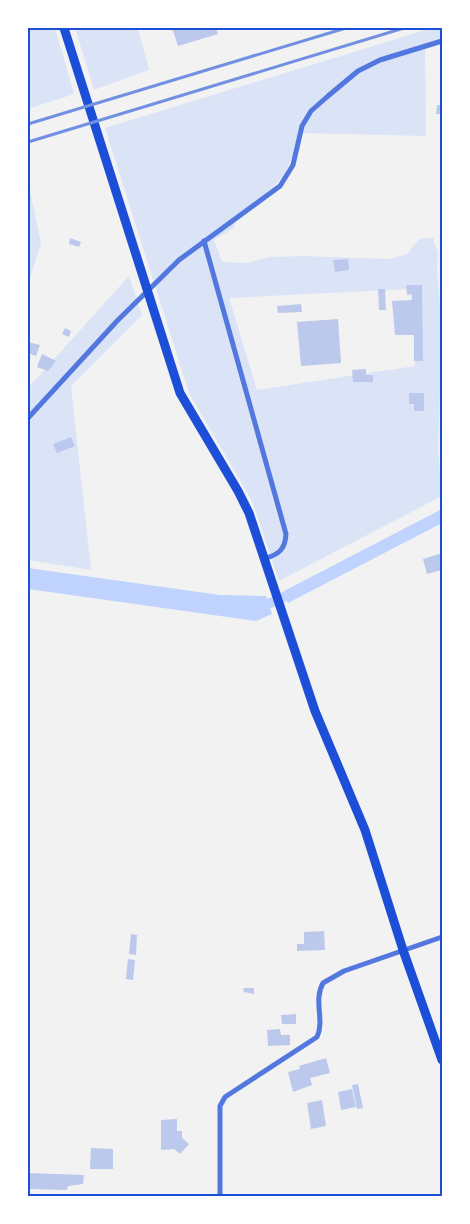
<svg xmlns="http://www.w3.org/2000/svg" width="470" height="1224" viewBox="0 0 470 1224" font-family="Barlow,sans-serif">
	<rect width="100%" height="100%" fill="#f2f2f2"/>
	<!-- green -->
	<g fill="#dbe4f7" fill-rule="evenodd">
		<path d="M28,28H55L74,94L28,109Z"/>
		<path d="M75,28H138L149,70L94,90Z"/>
		<path d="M432,28H442V39L425,44L426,136L299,133C295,152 290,168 277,183C265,198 237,209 234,228L214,240L222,262L247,263L269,257L302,256L389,259L407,254L419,239L433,238L438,253L437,272L442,329L438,450L442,496L279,581L252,501L189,393L105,128ZM411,289L415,366L257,390L229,298Z"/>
		<path d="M28,181L41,243L28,284Z"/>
		<path d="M129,276L142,315L71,386L91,570L28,560V388Z"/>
	</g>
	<!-- water -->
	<g fill="#bfd3fe">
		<path d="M442,509V523L288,603L284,591Z"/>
		<path d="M28,568L220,595L266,596L272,614L256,621L28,589Z"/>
	</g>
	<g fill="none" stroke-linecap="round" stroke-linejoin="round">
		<!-- canal -->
		<path stroke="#bfd3fe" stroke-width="10" d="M257,604L266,605L297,591"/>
	</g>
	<!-- building -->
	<g fill="#bdc9ec">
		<path d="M172,28H216L218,34L178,46Z"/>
		<path d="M437,105H442V114H436Z"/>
		<path d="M70,238L81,242L79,247L69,244Z"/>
		<path d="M348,259L349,270L335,272L333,260Z"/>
		<path d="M406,285H422L423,361H414V335H395L392,301L412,300V294L407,295Z"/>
		<path d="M378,289H385L386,310H379Z"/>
		<path d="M301,304L302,312L278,313L277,306Z"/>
		<path d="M338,319L341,363L301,366L297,322Z"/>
		<path d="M65,328L71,331L69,337L62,334Z"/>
		<path d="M28,342L40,345L36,356L28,353Z"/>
		<path d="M42,354L56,361L48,371L37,367Z"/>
		<path d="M366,369V375H373V382H353L352,370Z"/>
		<path d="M409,393H424V411H414V404H409Z"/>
		<path d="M71,437L75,446L57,453L53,444Z"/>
		<path d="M442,553V570L427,574L423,559Z"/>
		<path d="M324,931L325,950L297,951V944H304V932Z"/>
		<path d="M131,934L137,935L136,955L129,954Z"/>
		<path d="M128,959L135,960L133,980L126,979Z"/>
		<path d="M243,988H254V994L244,992Z"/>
		<path d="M296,1014V1024H282L281,1015Z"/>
		<path d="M280,1029L281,1035H290V1045L268,1046L267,1030Z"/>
		<path d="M326,1058L330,1073L310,1078L312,1085L293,1092L288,1072L300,1069L299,1066Z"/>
		<path d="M358,1084L363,1108L357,1109L352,1085Z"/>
		<path d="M352,1089L356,1107L341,1110L338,1092Z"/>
		<path d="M322,1100L326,1126L311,1129L307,1103Z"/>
		<path d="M177,1119V1131H182V1138L189,1144L180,1154L174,1149L161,1150V1120Z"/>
		<path d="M91,1148L113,1149V1169H90Z"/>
		<path d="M28,1173L84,1175L83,1184L68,1186L67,1190L28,1189Z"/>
	</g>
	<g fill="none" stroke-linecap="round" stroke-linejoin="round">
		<!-- minor -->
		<g stroke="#5277de" stroke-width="5">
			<path d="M204,241L286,534C285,550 279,554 264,559"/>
			<path d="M28,418L117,321L179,260L280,186L293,165L302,126L311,111L328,96L358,71L380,60L442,41"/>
			<path d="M220,1196V1106L225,1097L317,1037C325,1020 313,1001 323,983L344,971L442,937"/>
		</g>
		<!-- secondary -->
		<path stroke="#1d4ed8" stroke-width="9" d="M64,28L180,393L238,491L249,513L315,711L365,830L403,950L442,1060"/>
		<!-- rail -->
		<g stroke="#7290e2" stroke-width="3">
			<path d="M28,124L346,28"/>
			<path d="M28,142L404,28"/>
		</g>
	</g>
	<!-- border -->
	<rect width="470" height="1224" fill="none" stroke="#ffffff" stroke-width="58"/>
	<rect x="29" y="29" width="412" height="1166" fill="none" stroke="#1d4ed8" stroke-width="2"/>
</svg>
